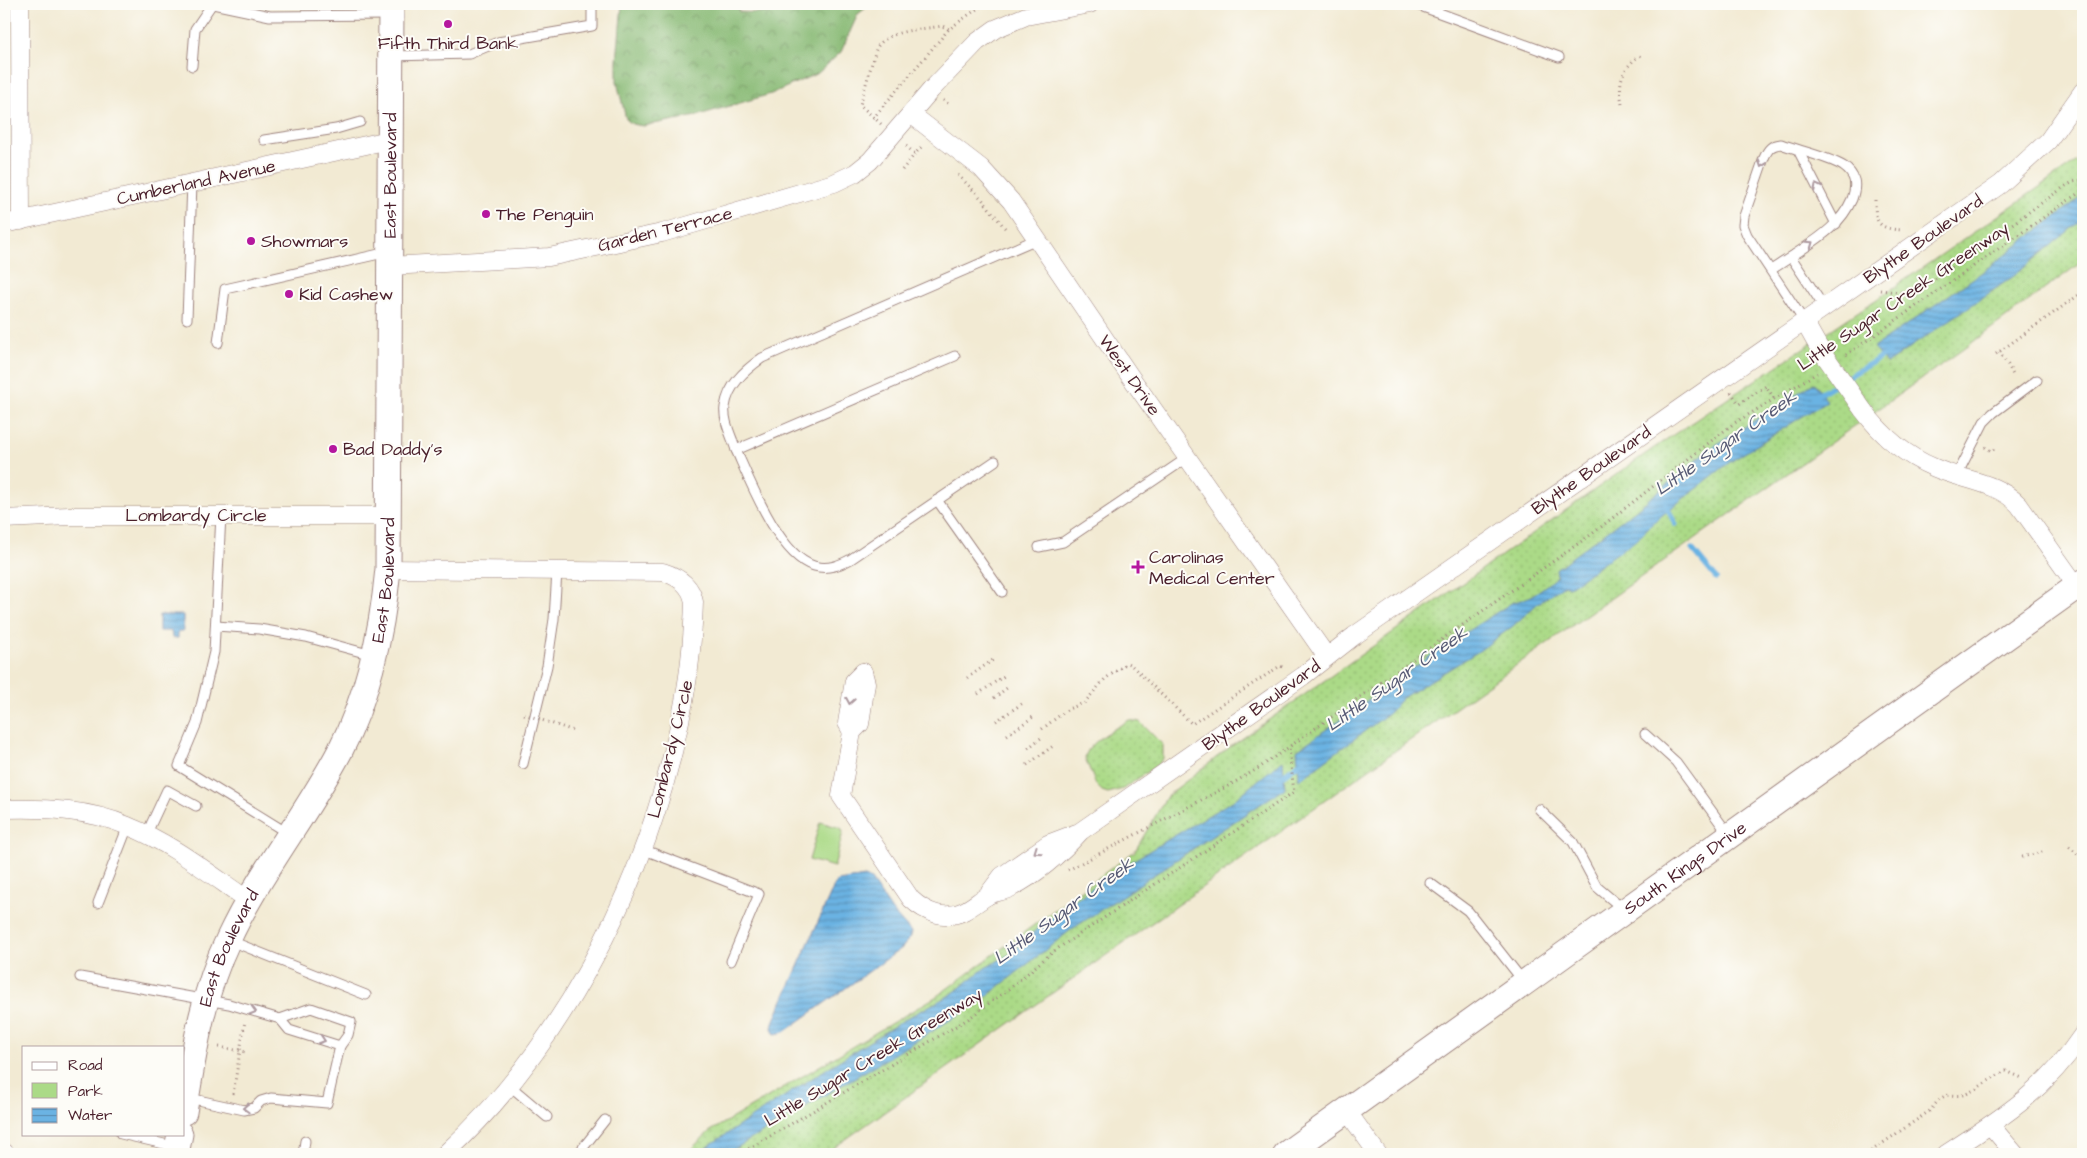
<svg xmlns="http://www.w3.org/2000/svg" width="2087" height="1158" viewBox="0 0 2087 1158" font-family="'Architects Daughter',sans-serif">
	<defs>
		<pattern id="green-dots" width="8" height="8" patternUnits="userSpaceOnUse" patternTransform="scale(1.25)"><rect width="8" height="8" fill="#abda87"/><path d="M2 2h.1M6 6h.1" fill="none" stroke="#95bb75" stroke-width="1.8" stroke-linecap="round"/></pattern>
		<pattern id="forest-crowns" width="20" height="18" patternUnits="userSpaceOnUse" patternTransform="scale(1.25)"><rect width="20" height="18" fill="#88ba74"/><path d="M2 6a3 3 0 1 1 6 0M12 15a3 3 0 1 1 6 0" fill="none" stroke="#71975f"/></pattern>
		<pattern id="water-rules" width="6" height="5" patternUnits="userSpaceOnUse" patternTransform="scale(1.25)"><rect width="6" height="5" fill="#6bb3e3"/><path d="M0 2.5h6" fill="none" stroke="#5a91b8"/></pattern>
	</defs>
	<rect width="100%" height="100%" fill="#fdfcf7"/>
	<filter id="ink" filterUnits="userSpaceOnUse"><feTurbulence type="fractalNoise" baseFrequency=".02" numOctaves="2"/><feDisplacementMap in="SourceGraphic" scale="10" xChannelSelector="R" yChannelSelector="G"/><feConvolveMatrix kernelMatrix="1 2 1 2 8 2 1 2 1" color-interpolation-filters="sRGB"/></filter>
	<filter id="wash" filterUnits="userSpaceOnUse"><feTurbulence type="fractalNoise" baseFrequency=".0096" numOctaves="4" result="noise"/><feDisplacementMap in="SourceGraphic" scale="20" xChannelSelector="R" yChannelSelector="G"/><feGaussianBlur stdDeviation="1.12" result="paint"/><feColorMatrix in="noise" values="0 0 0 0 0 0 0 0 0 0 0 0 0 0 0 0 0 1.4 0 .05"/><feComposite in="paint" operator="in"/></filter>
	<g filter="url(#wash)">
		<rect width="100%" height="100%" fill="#f2ead3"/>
		<!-- green -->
		<g fill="url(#green-dots)" stroke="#7a7c59">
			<path d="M2083,157V261L1962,350L825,1154H686L709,1132L937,996L1135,851L1167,796L1226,750L1661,443L1880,297Z"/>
			<path d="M1129,720L1140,722L1163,745V758L1157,765L1123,789L1108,793L1102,791L1096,785L1085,758C1087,743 1116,728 1129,720Z"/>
		</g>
		<!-- forest -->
		<path fill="url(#forest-crowns)" stroke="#696c50" d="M622,4H737L739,12L770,13L771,4H871L858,14L841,52L818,73L771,94L692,117L643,126L632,124L626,119L617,82V61Z"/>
		<!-- pitch -->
		<path fill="#abda87" stroke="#7a7c59" d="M820,822L841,828L843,832L834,867L809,860Z"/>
		<!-- water -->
		<g fill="url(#water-rules)" stroke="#5a6987">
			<path d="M2083,196V219L2014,276L1886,364L1874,347L1981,273Z"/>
			<path d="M1814,383L1827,401L1730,462L1656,520L1636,540L1569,587L1564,585L1537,604L1513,626L1479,651L1402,698L1389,713L1299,780L1297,750L1449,643L1513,602C1529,600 1545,587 1557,576L1556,569L1637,509L1711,448Z"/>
			<path d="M159,615H183V631H178V638H172L171,631H159Z"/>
			<path d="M1283,760L1285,788L1072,929L982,1000L923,1037L726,1154H696L837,1062L907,1018L952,994L985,968L1012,953L1039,927L1114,872L1234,800Z"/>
			<path d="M865,877L871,880L893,912L911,932L909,939L902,948L784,1032L775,1034L772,1028L774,1020L835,884L838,881Z"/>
		</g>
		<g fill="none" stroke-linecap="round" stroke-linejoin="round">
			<!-- stream -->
			<g stroke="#6bb3e3" stroke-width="5.5">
				<path d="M1814,397L1888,353"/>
				<path d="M1666,505L1675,524"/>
				<path d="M1692,549L1716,578"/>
				<path d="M1279,778L1304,760"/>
			</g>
		</g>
	</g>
	<g filter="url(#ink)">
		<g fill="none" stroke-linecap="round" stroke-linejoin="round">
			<!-- lane casing -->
			<g stroke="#9e847f" stroke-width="11">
				<g id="lane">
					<path d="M213,4L270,16L388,15"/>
					<path d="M1415,4L1559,57"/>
					<path d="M393,56L469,54L498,42L592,26V4"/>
					<path d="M192,66L195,29L212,4"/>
					<path d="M264,140L336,129L360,122"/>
					<path d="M1798,150L1836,224"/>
					<path d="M1771,270L1791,257"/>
					<path d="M187,319L192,183"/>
					<path d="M1804,321L1747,235L1743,225L1744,216L1764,158C1768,149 1771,145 1781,144C1797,150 1829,157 1843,166C1856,175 1857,185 1852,199C1840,227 1814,241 1791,257L1824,307"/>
					<path d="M218,343L225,289L388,252"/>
					<path d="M955,356L736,450C750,481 779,556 814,566C828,570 840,565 851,559L995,461"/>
					<path d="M736,450C732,437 723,421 725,407C728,385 745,370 762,358L1037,239"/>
					<path d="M1957,475L1984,422L1993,413L2037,380"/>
					<path d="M937,500L1002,592"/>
					<path d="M221,515L214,652L197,723L179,766L289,834"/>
					<path d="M1039,547L1063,542L1187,458"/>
					<path d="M216,626L259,629L306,637L372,655"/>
					<path d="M1645,734L1676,762L1729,835"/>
					<path d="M523,764L547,666L554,619L557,571"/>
					<path d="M1539,809L1573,842L1597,887L1623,909"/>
					<path d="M146,835L167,790L196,806"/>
					<path d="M642,849L759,894L731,961"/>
					<path d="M1430,883L1468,911L1523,981"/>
					<path d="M98,903L128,826"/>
					<path d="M231,941L366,995"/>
					<path d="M80,977L229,1004L280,1019L311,1008L351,1022L348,1035L340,1046"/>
					<path d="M509,1085L547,1117"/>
					<path d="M189,1098L244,1110L254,1108L261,1101L271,1098L327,1103L340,1046L289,1030L280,1019"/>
					<path d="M121,1134L177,1147"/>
					<path d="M303,1154L305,1141"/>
					<path d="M578,1154L605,1120"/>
				</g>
			</g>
			<!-- street casing -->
			<g stroke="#9e847f" stroke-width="19">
				<g id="street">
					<path d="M20,4L21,221"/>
					<path d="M911,114L981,168L1011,201L1130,376L1327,657"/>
					<path d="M4,224L389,140"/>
					<path d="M390,266L549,257L662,233L834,183L855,173L870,161L931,90L977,42L995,29L1026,16L1090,4"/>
					<path d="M1804,321L1818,346"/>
					<path d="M1863,410C1882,436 1906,456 1935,468C1965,481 1996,481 2019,505L2083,595"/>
					<path d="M4,519L69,516H388"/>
					<path d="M388,569L663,572C679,577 691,585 694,602C693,631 691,660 686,689C683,710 678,731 673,752C636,901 559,1049 445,1154"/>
					<path d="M863,672L866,683L860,724L852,732L841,796L911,899C925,912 945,921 964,911C972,907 979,901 987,896C994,892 1004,892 1012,887C1039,873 1061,853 1081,831L1303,676L1354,636L2001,184L2048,141L2083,91"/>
					<path d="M852,732L847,723L854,681L863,672"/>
					<path d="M4,809C46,808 88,809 128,826C171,843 210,874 248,900"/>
					<path d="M987,896L1002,876L1048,844L1077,833"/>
					<path d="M1347,1111L1378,1154"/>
					<path d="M1991,1126L2015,1154"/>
					<path d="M4,1152L6,1154"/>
					<path d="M1946,1154C2003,1117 2044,1092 2083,1034"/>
				</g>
			</g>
			<!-- secondary casing -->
			<g stroke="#9e847f" stroke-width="27">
				<g id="secondary">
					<path id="s1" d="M184,1112C194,1053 202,994 228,940C259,873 306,816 340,751C369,694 382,632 388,569L391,4"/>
					<path d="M176,1154L180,1134"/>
					<path id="s2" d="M1286,1154L2083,582"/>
				</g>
			</g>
			<!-- path -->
			<g stroke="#9e847f" stroke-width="3" stroke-dasharray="1 4" stroke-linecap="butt">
				<path d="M943,100L951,106"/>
				<path d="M1622,104C1618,82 1621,70 1639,56L1642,57"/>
				<path d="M873,118L949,29L984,4"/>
				<path d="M881,124L860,105L876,49C887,29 921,30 942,26L949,29"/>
				<path d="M906,146L915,154L923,145"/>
				<path d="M902,170L915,154"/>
				<path d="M958,175L982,199L1005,228"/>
				<path d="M1875,200C1875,223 1878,229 1903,230"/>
				<path d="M1880,290L1914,294L2064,187L2073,182L2083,180"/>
				<path d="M1999,352L2008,365L2013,375"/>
				<path d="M1996,354L2083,292"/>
				<path d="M1846,355L2083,190"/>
				<path d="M1731,392L1739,404L1766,386L1774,398"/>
				<path d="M1985,447L1991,451L1994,449"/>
				<path d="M967,678L993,660"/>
				<path d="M978,694L1004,676"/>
				<path d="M994,698L1007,688"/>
				<path d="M996,721L1023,703"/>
				<path d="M1042,729L1068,709L1084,703L1105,679L1127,663L1131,665L1192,724L1280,666L1285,668"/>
				<path d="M1007,735L1033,717"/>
				<path d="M1028,748L1041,738"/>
				<path d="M1027,765L1053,746"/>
				<path d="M2069,847L2083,859"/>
				<path d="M2022,857L2046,851"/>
				<path d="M1068,870L1228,786L1259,768L1592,534L1733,424L1817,373"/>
				<path d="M219,1047L246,1052"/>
				<path d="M233,1094L245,1021"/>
				<path d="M740,1154L968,1019L1010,988L1054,951L1294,792L1289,747"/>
				<path d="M1867,1154L1931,1110C1948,1085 1952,1101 1968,1093C1981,1087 1992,1077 2006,1071L2022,1078"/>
			</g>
			<!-- lane -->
			<use href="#lane" stroke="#fff" stroke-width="9"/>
			<!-- street -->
			<use href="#street" stroke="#fff" stroke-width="18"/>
			<!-- secondary -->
			<use href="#secondary" stroke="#fff" stroke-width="25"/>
			<!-- street-bridge casing -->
			<g stroke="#9e847f" stroke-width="19" stroke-linecap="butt">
				<path id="street-bridge" d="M1818,346L1863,410"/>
			</g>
			<!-- path-bridge -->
			<path stroke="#9e847f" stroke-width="3" stroke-dasharray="1 4" stroke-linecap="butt" d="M524,714L574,731"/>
			<!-- street-bridge -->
			<use href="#street-bridge" stroke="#fff" stroke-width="18"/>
		</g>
		<!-- one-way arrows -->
		<defs><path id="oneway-chevron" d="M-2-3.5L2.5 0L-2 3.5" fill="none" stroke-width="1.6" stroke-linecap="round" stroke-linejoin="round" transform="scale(1.25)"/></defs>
		<g stroke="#ae9aa0">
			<use href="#oneway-chevron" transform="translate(1762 164) rotate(110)"/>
			<use href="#oneway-chevron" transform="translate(1817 187) rotate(-117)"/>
			<use href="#oneway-chevron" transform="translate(1810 244) rotate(-35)"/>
			<use href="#oneway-chevron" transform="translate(850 701) rotate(100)"/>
			<use href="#oneway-chevron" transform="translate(1037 851) rotate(145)"/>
			<use href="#oneway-chevron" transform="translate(253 1011) rotate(16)"/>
			<use href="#oneway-chevron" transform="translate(322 1040) rotate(18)"/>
			<use href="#oneway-chevron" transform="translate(246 1108) rotate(177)"/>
		</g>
	</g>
	<!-- markers -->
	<g fill="#b5179e" stroke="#fdfcf7" stroke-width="2">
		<circle cx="448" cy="24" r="5"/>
		<circle cx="486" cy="214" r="5"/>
		<circle cx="251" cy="241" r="5"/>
		<circle cx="289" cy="294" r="5"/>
		<circle cx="333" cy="449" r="5"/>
		<path d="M1135.5 559.5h5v5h5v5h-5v5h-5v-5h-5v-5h5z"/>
	</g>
	<g text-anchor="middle" stroke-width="4" stroke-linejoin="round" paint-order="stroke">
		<!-- poi labels -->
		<g font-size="18" fill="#4a1f2b" stroke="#fdfcf7" text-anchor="start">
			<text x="448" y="49" text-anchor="middle">Fifth Third Bank</text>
			<text x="496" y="220">The Penguin</text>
			<text x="261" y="247">Showmars</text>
			<text x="299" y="300">Kid Cashew</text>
			<text x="343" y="455">Bad Daddy's</text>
			<text x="1149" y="563">Carolinas<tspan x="1149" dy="21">Medical Center</tspan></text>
		</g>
		<!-- street labels -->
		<g font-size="18" fill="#4a1f2b" stroke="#fdfcf7">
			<text dy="6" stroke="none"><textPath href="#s1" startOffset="981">East Boulevard</textPath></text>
			<text transform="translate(196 182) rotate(-12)" y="6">Cumberland Avenue</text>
			<text transform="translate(665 229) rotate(-14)" y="6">Garden Terrace</text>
			<text transform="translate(1923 239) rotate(-35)" y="6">Blythe Boulevard</text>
			<text transform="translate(1903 296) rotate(-34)" y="6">Little Sugar Creek Greenway</text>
			<text transform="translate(1130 375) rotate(55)" y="6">West Drive</text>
			<text transform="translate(1591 470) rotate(-35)" y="6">Blythe Boulevard</text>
			<text x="196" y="521">Lombardy Circle</text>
			<text dy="6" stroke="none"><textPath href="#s1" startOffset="576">East Boulevard</textPath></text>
			<text transform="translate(1261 705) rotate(-36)" y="6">Blythe Boulevard</text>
			<text transform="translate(670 749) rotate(-76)" y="6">Lombardy Circle</text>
			<text dy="6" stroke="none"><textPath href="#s2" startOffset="491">South Kings Drive</textPath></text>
			<text dy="6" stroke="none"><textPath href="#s1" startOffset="171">East Boulevard</textPath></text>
			<text transform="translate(873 1057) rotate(-31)" y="6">Little Sugar Creek Greenway</text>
		</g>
		<!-- water labels -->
		<g font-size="19" font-style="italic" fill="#575a75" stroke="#fdfcf7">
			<text transform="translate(1725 442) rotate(-35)" y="7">Little Sugar Creek</text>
			<text transform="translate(1396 678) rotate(-35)" y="7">Little Sugar Creek</text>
			<text transform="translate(1063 910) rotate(-36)" y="7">Little Sugar Creek</text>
		</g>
	</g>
	<!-- margin -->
	<rect width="2087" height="1158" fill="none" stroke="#fdfcf7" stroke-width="20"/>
	<!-- legend -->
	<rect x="22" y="1046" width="162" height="90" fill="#fdfcf7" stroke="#b5a4a5"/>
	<rect x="32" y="1062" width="25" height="8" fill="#ffffff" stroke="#b5a4a5"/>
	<text x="68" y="1070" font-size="15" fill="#4a1f2b">Road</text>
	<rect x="32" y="1083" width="25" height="15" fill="#abda87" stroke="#b5a4a5"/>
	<text x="68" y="1096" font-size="15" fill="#4a1f2b">Park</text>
	<rect x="32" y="1108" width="25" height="15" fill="url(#water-rules)" stroke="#b5a4a5"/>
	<text x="68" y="1120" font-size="15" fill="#4a1f2b">Water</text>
</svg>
